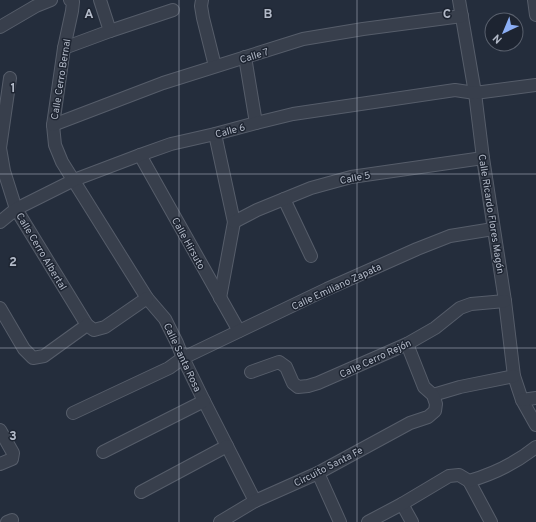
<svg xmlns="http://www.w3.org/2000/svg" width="536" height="522" viewBox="0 0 536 522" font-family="Overpass,sans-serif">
	<rect width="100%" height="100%" fill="#242d3c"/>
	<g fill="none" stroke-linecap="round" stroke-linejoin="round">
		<!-- minor casing -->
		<g stroke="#565d6a" stroke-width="14">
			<g id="minor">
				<path d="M70,0L73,2L72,11L64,48L53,125L55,145L62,162L147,298L165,319L177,343L183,358L204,401L255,501"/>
				<path d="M202,0L201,6L203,18L215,66"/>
				<path d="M459,0L475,93L483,158L505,301L514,376L522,400L536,425"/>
				<path d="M534,0L536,15"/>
				<path d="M0,27L36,6L51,0"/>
				<path d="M110,31L173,10"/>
				<path d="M64,48L110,31L100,0"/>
				<path d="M245,57L256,123"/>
				<path d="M10,78L0,148L4,171L16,209L87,325"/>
				<path d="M53,125L163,83L303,39L363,29L462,16"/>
				<path d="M215,134L234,222L220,298"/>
				<path d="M140,155L239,331"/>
				<path d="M284,199L311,256"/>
				<path d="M0,222L16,209L74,180L140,155L171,144L215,134L256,123L293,114L455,90L475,93L536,85"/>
				<path d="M234,222L257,210L311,188L351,177L483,158"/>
				<path d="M0,308L24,349L33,358L44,356L87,325L94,330L105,327L147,298"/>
				<path d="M251,372L279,362L286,367L293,383L298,387L308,386L318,383L407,344L435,328L460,308L471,304L505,301"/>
				<path d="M433,395L460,387L514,376"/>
				<path d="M522,400L536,398"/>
				<path d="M73,413L169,368L183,358L327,289L417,249L450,236L493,229"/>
				<path d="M0,430L13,453L12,459L0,464"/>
				<path d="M103,452L204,401"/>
				<path d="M318,473L340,522"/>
				<path d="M469,481L491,522"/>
				<path d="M141,492L227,446"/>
				<path d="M402,504L412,522"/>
				<path d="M7,522L12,520"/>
				<path d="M220,522L255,501L318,473L410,423L428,417L435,411L436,404L433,395L424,387L407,344"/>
				<path d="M368,522L402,504L449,476L459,475L469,481C493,474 516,463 536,447"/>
			</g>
		</g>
		<!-- minor -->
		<use href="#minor" stroke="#383f4c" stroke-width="12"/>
	</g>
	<!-- grid -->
	<path fill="none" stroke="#b3bac8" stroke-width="1" stroke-opacity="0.55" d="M179,0V522M357,0V522M0,174H536M0,348H536"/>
	<g text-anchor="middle" stroke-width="3" stroke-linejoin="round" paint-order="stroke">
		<!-- street labels -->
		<g font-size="10" fill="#b3bac8" stroke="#1d2431">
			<text transform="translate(254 55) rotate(-17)" y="4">Calle 7</text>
			<text transform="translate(60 79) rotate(-81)" y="4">Calle Cerro Bernal</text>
			<text transform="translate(230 130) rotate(-15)" y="4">Calle 6</text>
			<text transform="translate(355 177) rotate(-11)" y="4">Calle 5</text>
			<text transform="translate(492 214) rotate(81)" y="4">Calle Ricardo Flores Magón</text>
			<text transform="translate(189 243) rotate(61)" y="4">Calle Hirsuto</text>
			<text transform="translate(42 251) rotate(59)" y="4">Calle Cerro Albertal</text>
			<text transform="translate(336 286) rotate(-25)" y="4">Calle Emiliano Zapata</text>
			<text transform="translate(183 357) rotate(65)" y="4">Calle Santa Rosa</text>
			<text transform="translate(375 358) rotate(-25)" y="4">Calle Cerro Rejón</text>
			<text transform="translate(328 466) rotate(-27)" y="4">Circuito Santa Fe</text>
		</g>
	</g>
	<g font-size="13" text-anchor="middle" font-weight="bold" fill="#b3bac8" stroke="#1d2431" stroke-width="3" stroke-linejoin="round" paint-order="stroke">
		<text x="89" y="18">A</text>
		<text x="268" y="18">B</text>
		<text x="447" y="18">C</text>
		<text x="13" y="92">1</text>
		<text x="13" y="266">2</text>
		<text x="13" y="440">3</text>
	</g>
	<!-- north arrow -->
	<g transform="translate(504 32) rotate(224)"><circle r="19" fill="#1d2431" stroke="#59606d"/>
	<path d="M0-3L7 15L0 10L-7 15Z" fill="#8baef5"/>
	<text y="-6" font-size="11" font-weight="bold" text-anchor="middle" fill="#b3bac8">N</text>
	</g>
</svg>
